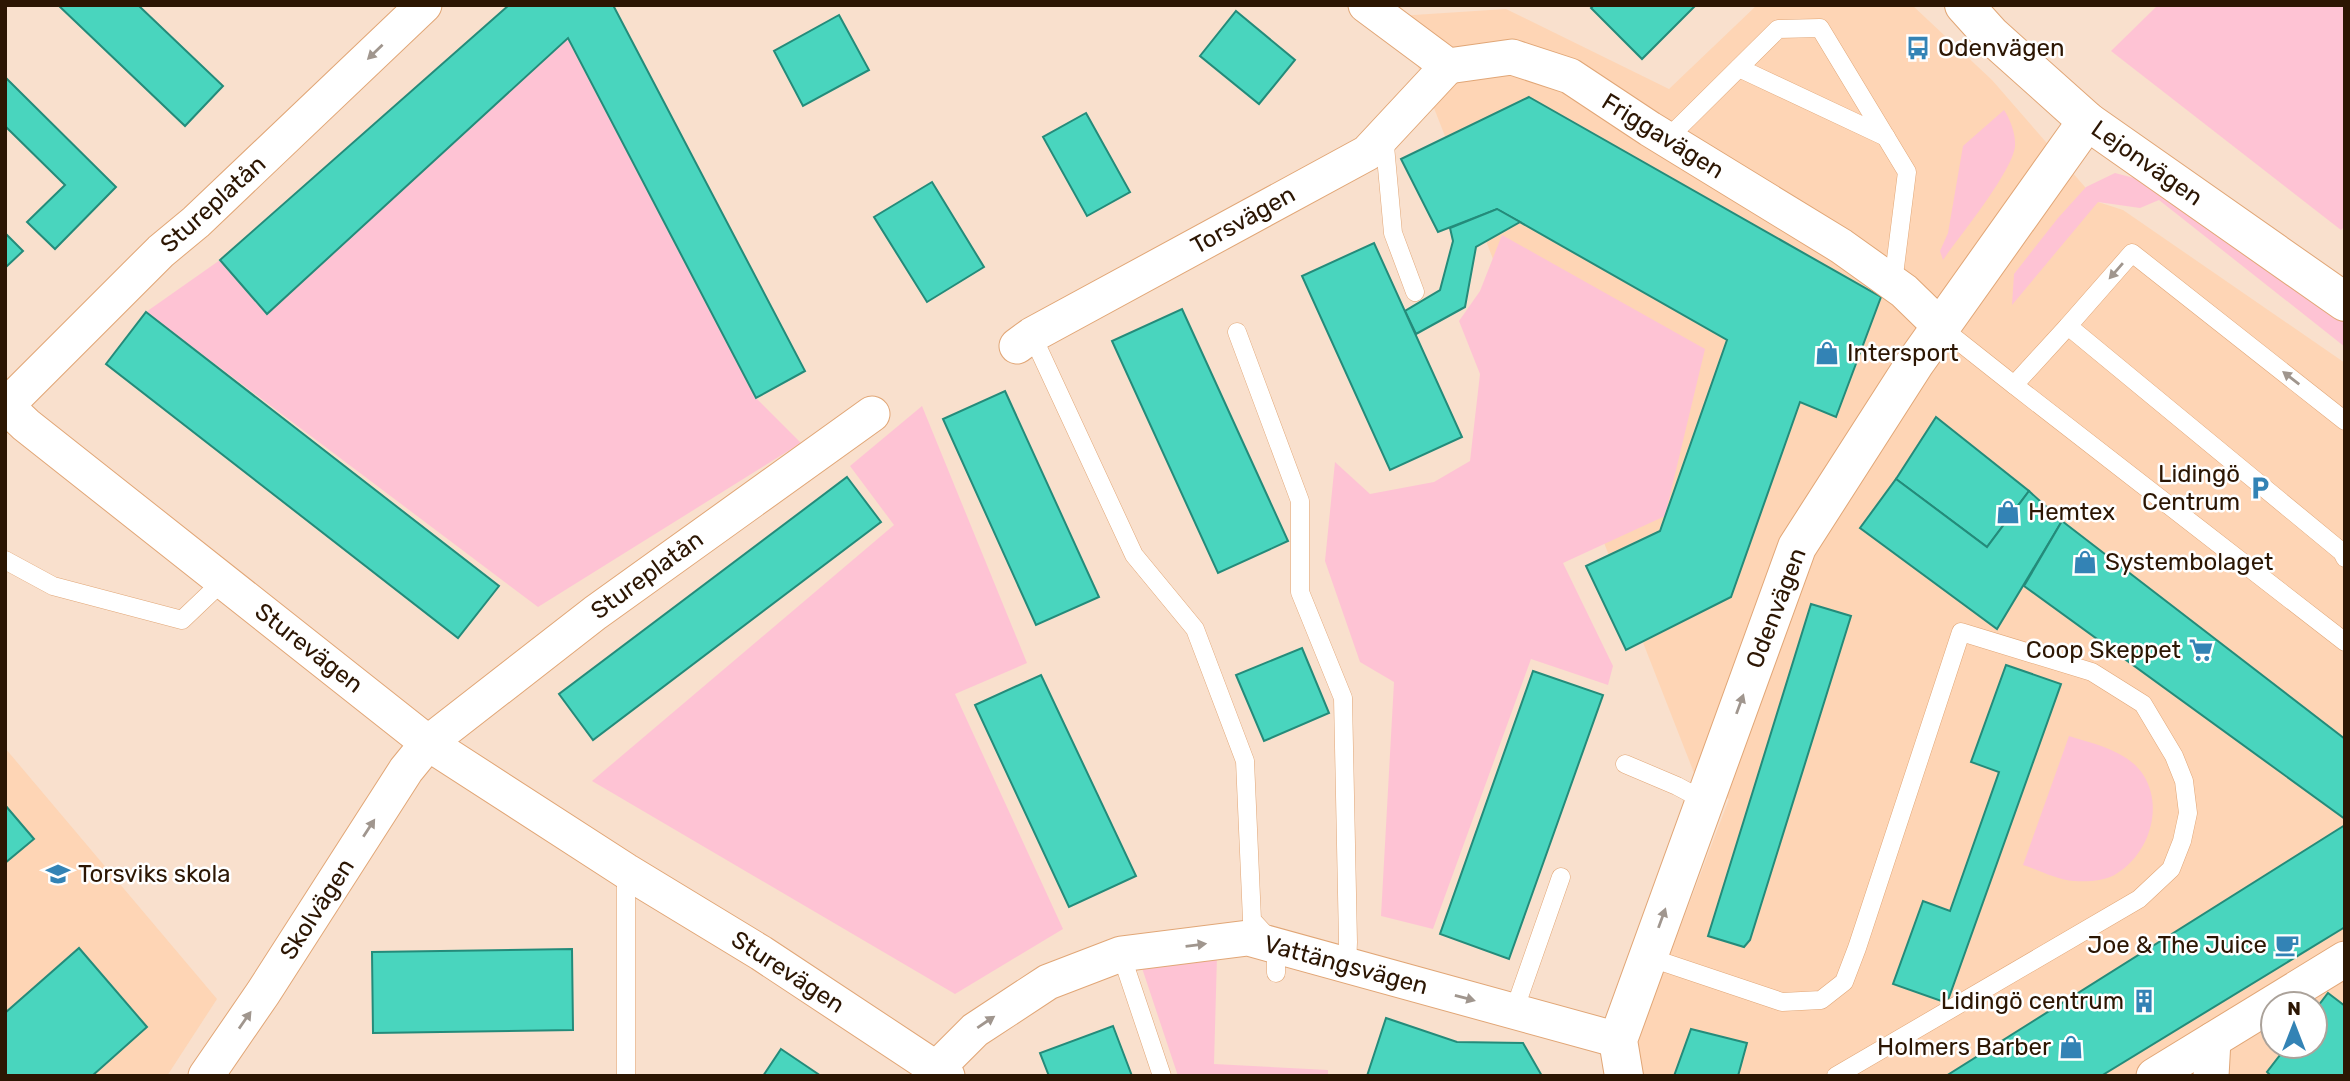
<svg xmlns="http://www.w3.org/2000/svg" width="2350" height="1081" viewBox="0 0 2350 1081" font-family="Rubik,sans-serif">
	<rect width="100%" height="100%" fill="#f9e0cd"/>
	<!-- built -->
	<g fill="#fed5b5" fill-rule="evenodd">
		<path d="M1757,5H1912L1992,80L2098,202L2123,210L2345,363V1076H1642L1637,1041L1729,799L1696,778L1398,16L1506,9L1669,89ZM2273,1004H2315V1046H2273Z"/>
		<path d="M5,748L217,999L167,1076H5Z"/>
	</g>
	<!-- green -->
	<g fill="#fec3d4">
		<path d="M2158,5H2345V226L2341,230L2111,51Z"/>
		<path d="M567,38L756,398L801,443L538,607L146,312L220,260L268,314Z"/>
		<path d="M2004,110C2010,119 2016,134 2015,146C2013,171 1959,237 1943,260L1940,251L1948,233L1963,146Z"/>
		<path d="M2115,173L2153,183L2345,319V347L2159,200L2140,208L2098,202L2012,305L2014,274L2058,218L2086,187Z"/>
		<path d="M1502,235L1705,349L1665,516L1563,563L1613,666L1608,685L1531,659L1433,929L1381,916L1394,682L1360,662L1325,561L1335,462L1370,494L1434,482L1470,461L1480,374L1459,321L1480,291Z"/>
		<path d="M922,406L1027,663L955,694L1063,929L955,994L592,781L894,525L850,466Z"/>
		<path d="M2069,736C2094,744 2129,751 2144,776C2164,809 2148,855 2116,874C2105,881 2087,882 2074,881C2058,880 2039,870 2023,865Z"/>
		<path d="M1217,956L1214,1064L1328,1070V1076H1178L1141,965Z"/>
	</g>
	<!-- building -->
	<g fill="#49d5be" stroke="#248b7a" stroke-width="2">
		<path d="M58,5H138L223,86L185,126Z"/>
		<path d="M509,5H613L805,371L756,398L568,38L267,314L220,260Z"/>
		<path d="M1594,5H1696L1642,59L1591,8Z"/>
		<path d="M1236,11L1295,60L1259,104L1200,56Z"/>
		<path d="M839,15L869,70L803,106L774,51Z"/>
		<path d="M5,77L116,187L55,249L27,222L65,185L5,126Z"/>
		<path d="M1529,97L1881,297L1836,417L1800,402L1731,597L1626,650L1586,566L1660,531L1727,340L1497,209L1438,232L1401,159Z"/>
		<path d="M1086,113L1130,192L1087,216L1043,137Z"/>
		<path d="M932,182L984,267L927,302L874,217Z"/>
		<path d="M1497,209L1520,222L1476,247L1465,307L1416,334L1405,311L1440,290L1453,241L1450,228Z"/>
		<path d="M5,233L23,251L5,268Z"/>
		<path d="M1374,243L1462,437L1390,470L1302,276Z"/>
		<path d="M1182,309L1288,541L1218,573L1112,341Z"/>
		<path d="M146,312L499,586L458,638L106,364Z"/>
		<path d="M1005,391L1099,597L1036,625L943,419Z"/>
		<path d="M1936,417L2029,491L1987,547L1896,479Z"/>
		<path d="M847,477L881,522L593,740L559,694Z"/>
		<path d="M1896,479L1987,547L2029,491L2062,521L1997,629L1860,528Z"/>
		<path d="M2062,521L2345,739V819L2024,586Z"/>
		<path d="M1811,604L1851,616L1750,940L1744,947L1708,936Z"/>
		<path d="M1302,648L1329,713L1264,741L1236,675Z"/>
		<path d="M2006,665L2061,684L1947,1003L1893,984L1923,901L1950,911L1999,772L1971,762Z"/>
		<path d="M1533,671L1603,695L1509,959L1440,934Z"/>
		<path d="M1041,675L1136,876L1069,907L975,705Z"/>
		<path d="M5,805L34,839L5,863Z"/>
		<path d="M2345,825V927L2101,1076H1946Z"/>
		<path d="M79,948L147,1027L92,1076H5V1013Z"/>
		<path d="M572,949L573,1030L373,1033L372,952Z"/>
		<path d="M2328,993L2345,1006V1076H2271L2267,1072L2287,1046H2315V1010Z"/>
		<path d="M1386,1018L1457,1042L1523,1043L1542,1076H1367Z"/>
		<path d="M1113,1026L1132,1076H1049L1040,1053Z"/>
		<path d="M1691,1029L1747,1043L1738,1076H1674Z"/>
		<path d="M781,1049L821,1076H763Z"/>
	</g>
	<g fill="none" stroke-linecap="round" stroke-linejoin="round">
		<!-- lane casing -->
		<g stroke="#e1a676" stroke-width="19">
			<g id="lane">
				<path d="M1739,68L1886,137"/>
				<path d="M1384,135L1393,233L1415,292"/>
				<path d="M1667,139L1778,29L1820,28L1907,172L1893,283"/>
				<path d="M2068,326L2132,253L2345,421"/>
				<path d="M1942,328L2014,385L2068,326L2342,552L2345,558"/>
				<path d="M1237,332L1300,501V592L1343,698L1348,942L1347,965"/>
				<path d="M1032,335L1134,555L1195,629L1245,761L1252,920L1276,946V973"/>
				<path d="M2014,385L2345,642"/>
				<path d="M5,560L53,586L182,620L224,580"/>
				<path d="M1625,764L1677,786L1705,801"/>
				<path d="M1121,954L1162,1076"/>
				<path d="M1648,957L1782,1002L1821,1000L1844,982L1857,948L1961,632L2092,672L2143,704L2174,756L2184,781L2188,813L2182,841L2171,869L2139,899L1836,1076"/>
				<path d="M1514,1011L1561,877"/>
				<path d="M626,1076V871"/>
			</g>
		</g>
		<!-- street casing -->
		<g stroke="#e1a676" stroke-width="37">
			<g id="street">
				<path d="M1366,5L1448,66L1512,57L1570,76L1650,129L1841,246L1904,291L1942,328"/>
				<path d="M1017,346L1032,335L1367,153L1448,66"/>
				<path d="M5,405L26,425L428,743L626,871L761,953L947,1076"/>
				<path d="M6,406L161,251L196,222L424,5"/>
				<path d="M937,1068L975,1030L1048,982L1121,954L1248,938L1618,1040"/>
				<path d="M206,1076L263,993L406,770L428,743L595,613L872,414"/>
				<path d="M2154,1076L2345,959"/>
				<path d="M2211,1076L2213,1040"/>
			</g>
		</g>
		<!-- secondary casing -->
		<g stroke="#e1a676" stroke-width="40">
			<g id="secondary">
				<path d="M1964,5L1991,35L2087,121L2345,302"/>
				<path d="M1624,1076L1618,1040L1797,547L1915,363L2087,121"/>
			</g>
		</g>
		<!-- lane -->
		<use href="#lane" stroke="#fff" stroke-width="18"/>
		<!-- street -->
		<use href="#street" stroke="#fff" stroke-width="35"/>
		<!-- secondary -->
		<use href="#secondary" stroke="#fff" stroke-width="38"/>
	</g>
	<!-- one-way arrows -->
	<defs><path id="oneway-solid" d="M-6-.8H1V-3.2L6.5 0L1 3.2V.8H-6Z" transform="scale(1.75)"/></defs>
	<g fill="#a0968e">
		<use href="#oneway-solid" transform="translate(375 52) rotate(136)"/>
		<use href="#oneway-solid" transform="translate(2116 271) rotate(131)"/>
		<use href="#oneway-solid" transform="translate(2291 378) rotate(-142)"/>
		<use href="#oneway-solid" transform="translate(1740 704) rotate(-70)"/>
		<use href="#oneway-solid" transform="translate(369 828) rotate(-57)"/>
		<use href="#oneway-solid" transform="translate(1662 918) rotate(-70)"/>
		<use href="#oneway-solid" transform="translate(1196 945) rotate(-7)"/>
		<use href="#oneway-solid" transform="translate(1465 998) rotate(15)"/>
		<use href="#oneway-solid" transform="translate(245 1020) rotate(-55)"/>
		<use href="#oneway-solid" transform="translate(986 1022) rotate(-34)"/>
	</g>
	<!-- icons -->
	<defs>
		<g id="bus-bare" transform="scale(1.89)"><path d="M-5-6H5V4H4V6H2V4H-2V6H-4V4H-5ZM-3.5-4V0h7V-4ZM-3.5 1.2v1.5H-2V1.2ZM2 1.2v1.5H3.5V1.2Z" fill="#3383b5" stroke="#fff" stroke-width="2.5" paint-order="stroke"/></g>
		<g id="shop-bare" transform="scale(1.89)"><path d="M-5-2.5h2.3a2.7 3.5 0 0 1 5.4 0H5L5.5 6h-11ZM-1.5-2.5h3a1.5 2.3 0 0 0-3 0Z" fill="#3383b5" stroke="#fff" stroke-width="2.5" paint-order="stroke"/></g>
		<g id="parking-bare" transform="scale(1.89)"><path d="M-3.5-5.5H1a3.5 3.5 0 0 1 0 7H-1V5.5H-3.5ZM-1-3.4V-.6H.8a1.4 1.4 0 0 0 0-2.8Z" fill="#3383b5" stroke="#fff" stroke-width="2.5" paint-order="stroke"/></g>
		<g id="supermarket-bare" transform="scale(1.89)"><path d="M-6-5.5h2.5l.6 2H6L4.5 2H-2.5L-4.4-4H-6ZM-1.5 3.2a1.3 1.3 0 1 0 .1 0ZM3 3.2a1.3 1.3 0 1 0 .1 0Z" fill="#3383b5" stroke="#fff" stroke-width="2.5" paint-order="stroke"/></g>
		<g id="school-bare" transform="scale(1.89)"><path d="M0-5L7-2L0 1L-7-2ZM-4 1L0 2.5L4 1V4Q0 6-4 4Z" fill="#3383b5" stroke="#fff" stroke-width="2.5" paint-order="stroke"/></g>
		<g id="cafe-bare" transform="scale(1.89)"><path d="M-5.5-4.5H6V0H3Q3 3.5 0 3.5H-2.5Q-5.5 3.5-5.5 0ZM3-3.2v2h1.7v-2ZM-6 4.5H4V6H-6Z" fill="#3383b5" stroke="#fff" stroke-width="2.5" paint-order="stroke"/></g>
		<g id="building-bare" transform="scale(1.89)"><path d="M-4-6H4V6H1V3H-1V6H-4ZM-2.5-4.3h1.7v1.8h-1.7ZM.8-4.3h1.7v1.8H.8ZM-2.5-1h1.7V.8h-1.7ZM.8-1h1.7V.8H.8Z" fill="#3383b5" stroke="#fff" stroke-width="2.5" paint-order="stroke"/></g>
	</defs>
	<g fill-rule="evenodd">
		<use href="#bus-bare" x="1918" y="48"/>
		<use href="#shop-bare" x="1827" y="353"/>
		<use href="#parking-bare" x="2260" y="488"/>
		<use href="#shop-bare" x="2008" y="512"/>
		<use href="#shop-bare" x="2085" y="562"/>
		<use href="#supermarket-bare" x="2201" y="650"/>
		<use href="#school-bare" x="58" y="874"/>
		<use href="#cafe-bare" x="2287" y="945"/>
		<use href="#building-bare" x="2144" y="1001"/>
		<use href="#shop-bare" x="2071" y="1047"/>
	</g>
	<g text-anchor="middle" stroke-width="5" stroke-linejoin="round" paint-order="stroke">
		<!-- poi labels -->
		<g font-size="24" fill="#2c1603" stroke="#fff" text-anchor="start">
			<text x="1938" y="56">Odenvägen</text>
			<text x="1847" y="361">Intersport</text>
			<text x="2240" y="482" text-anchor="end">Lidingö<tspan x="2240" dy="28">Centrum</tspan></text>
			<text x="2028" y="520">Hemtex</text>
			<text x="2105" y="570">Systembolaget</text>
			<text x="2181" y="658" text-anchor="end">Coop Skeppet</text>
			<text x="78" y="882">Torsviks skola</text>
			<text x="2267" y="953" text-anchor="end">Joe &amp; The Juice</text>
			<text x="2124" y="1009" text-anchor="end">Lidingö centrum</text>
			<text x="2051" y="1055" text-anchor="end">Holmers Barber</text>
		</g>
		<!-- street labels -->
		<g font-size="24" fill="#2c1603" stroke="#fff">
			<text transform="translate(1663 136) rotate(32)" y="8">Friggavägen</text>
			<text transform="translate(2147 163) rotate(35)" y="8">Lejonvägen</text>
			<text transform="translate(213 204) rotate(-42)" y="8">Stureplatån</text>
			<text transform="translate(1243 220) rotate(-29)" y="8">Torsvägen</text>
			<text transform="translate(647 575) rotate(-36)" y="8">Stureplatån</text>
			<text transform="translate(1776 608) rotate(-69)" y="8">Odenvägen</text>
			<text transform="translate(309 648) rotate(38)" y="8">Sturevägen</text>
			<text transform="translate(317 909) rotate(-57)" y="8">Skolvägen</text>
			<text transform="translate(1346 965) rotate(15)" y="8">Vattängsvägen</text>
			<text transform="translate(788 972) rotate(33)" y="8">Sturevägen</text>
		</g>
	</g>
	<!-- border -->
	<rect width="2350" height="1081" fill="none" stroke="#2c1603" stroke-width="14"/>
	<!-- north arrow -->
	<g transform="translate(2294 1025)"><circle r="33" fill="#ffffff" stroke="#aba29a" stroke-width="2"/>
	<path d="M0-5L12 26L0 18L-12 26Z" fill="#3383b5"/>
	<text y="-10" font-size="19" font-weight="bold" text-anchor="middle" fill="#2c1603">N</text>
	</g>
</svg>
